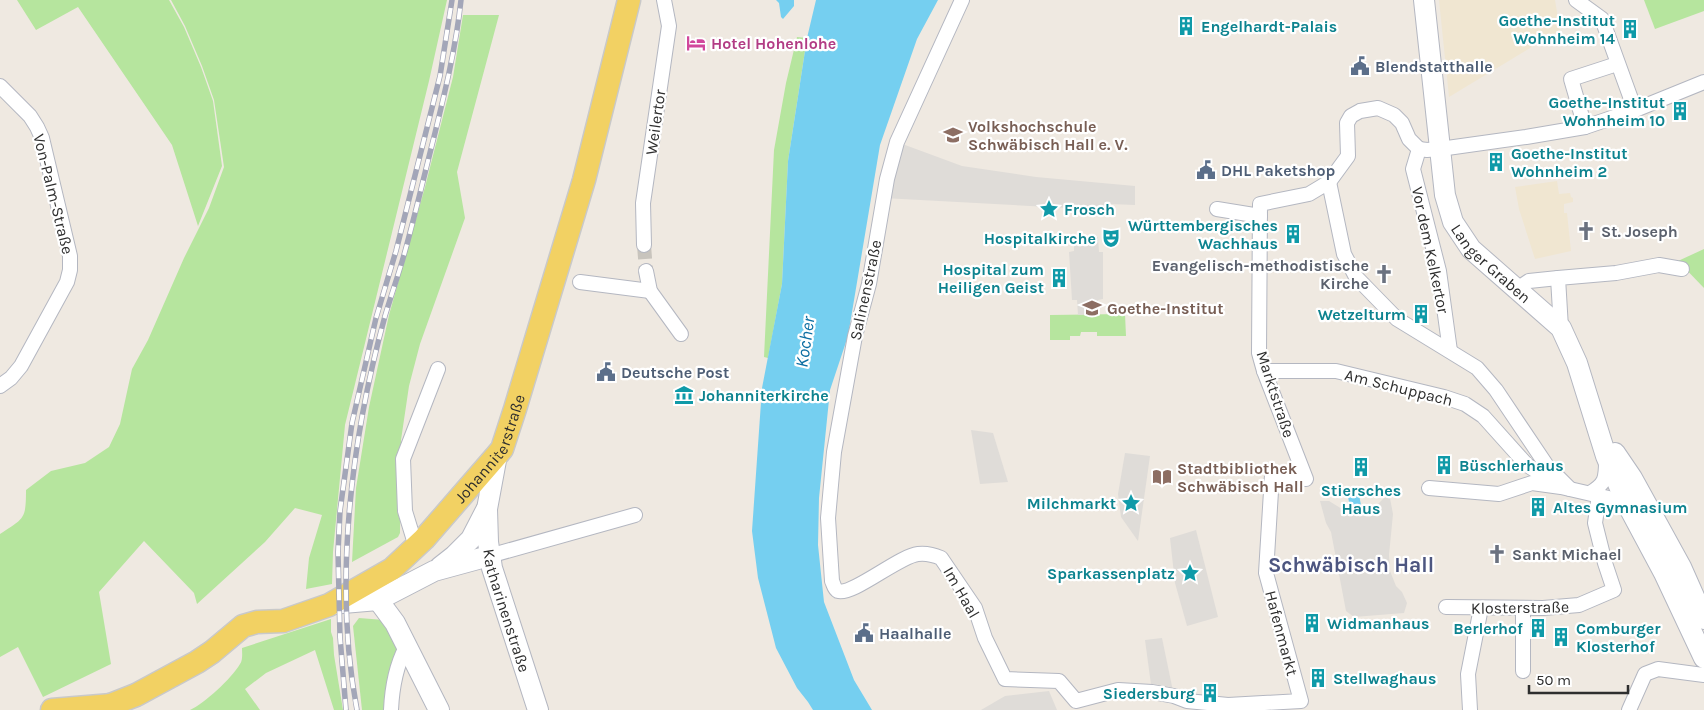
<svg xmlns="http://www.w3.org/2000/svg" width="1704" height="710" viewBox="0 0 1704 710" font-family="Karla,sans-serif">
	<rect width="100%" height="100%" fill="#efe9e1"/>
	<!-- education -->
	<g fill="#f0e6d1">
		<path d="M1439,0H1555L1560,30L1449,97Z"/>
		<path d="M1557,181L1559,194L1570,193L1571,197L1573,198V202L1564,204V213H1567L1571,251L1535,259L1519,209L1515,187Z"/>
	</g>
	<!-- green -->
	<g fill="#b6e59e">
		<path d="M17,0H169L184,27L201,67L213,101L222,166L198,226L172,145L78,7L36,30Z"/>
		<path d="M171,0H447L429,81L345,425L333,552L332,584L306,589L309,558L322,515L295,508L265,542L197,604L194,593L144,541L99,592L111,664L43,697L18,647L0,657V534C24,518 26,520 26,490L51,471L85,463L109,447L120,424L132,369L148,340L184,258L209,208L224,167L214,100L202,66L185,26Z"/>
		<path d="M1644,0H1704V11L1655,29Z"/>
		<path d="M463,15H499L457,172L465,218L420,344L409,386L401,440L400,533L398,537L352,562L356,488L369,407L389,315L425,187L453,77Z"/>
		<path d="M797,37L807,38L788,161L782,284L768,358L764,357L774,150L786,83Z"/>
		<path d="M1704,249V288L1678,261Z"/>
		<path d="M1125,314L1126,336H1097V332H1081L1080,336H1070V340H1050V315Z"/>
		<path d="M359,618L384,620L402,645L387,710H362L353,626Z"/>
		<path d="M331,619V632L333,638L334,655L343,710H334L315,650L266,673L245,689L260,710H190C205,703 231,679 240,664C243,660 242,653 242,648Z"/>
	</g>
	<!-- plaza -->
	<g fill="#dfdcd8">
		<path d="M897,142L962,166L1036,177L1135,186V205L1110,204L1105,210L883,198Z"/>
		<path d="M1074,237H1098L1099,252H1103V299L1098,300V314L1078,315L1077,300H1072L1069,252L1074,251Z"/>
		<path d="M971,430L993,433L1008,482L980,484Z"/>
		<path d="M1125,453L1150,456L1138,541L1121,517L1118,494Z"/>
		<path d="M1389,493L1393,514L1389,555L1390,571L1396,586L1402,592L1407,603L1404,613L1354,617L1346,611L1331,532L1326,523L1320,501H1329L1342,509L1354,511L1375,507Z"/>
		<path d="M1196,530L1218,617L1187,626L1175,583L1170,538Z"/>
		<path d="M1162,638L1174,696L1152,692L1145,640Z"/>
		<path d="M1049,691L1057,710H981L1005,696Z"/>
	</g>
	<!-- water -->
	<g fill="#75cff0">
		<path d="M776,0H794V6L783,19L781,17L779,3Z"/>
		<path d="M816,0H938L917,39L880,145L848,336L830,390L819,498L818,545L824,602L854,680L872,710H813L808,702L797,688L776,648L758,578L752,531L762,388L782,284L788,161L807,38Z"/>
		<path d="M1358,490L1361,505L1350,507L1347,492Z"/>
	</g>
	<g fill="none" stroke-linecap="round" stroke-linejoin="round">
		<!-- street-tunnel -->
		<path stroke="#c8c4bd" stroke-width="14" stroke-dasharray="14 7" stroke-linecap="butt" d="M644,245L646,271"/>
		<!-- street casing -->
		<g stroke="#b4b7c1" stroke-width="16">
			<g id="street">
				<path d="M962,0L897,142L887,179L869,284L855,336L834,452L828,518L832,581C834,585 834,589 838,591C852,596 899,556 918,554C926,553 934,555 941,558L975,608L985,638L1005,679L1059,681L1076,701L1118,690L1152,692L1174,696L1187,701L1228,705L1301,701L1266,573L1272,475L1306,479L1264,371L1259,353L1260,204L1309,194L1329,182L1344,254L1356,277L1397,319L1477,368L1496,390L1547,466L1570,489"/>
				<path d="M0,86L30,116L37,127L42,138L70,256V270L67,282L21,366L11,378L0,386"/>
				<path d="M1635,110L1704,82"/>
				<path d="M1585,127L1571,79L1617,64"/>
				<path d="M1419,149L1427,150L1440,149L1526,137L1585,127L1635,110L1602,19L1576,0"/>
				<path d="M1419,149L1413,169L1439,271L1450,351"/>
				<path d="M1329,182L1348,156L1347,123L1351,116L1360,111L1378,108L1394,115L1402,123L1409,139L1419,149"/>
				<path d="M1217,209L1260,216"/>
				<path d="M644,245L643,203L669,26L664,0"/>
				<path d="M646,271L650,291L681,334"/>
				<path d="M580,282L650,291"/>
				<path d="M1517,289L1529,281L1558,278"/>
				<path d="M1561,328L1558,278L1616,273L1659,265L1682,269"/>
				<path d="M1264,371H1336L1444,397L1465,404L1483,416L1527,465L1556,484"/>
				<path d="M1429,488L1499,494L1532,483L1561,487L1626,502"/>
				<path d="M1590,493C1605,484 1606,479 1606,461"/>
				<path d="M416,547L405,511L403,459L438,369"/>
				<path d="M489,556L635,515"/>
				<path d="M1446,607L1543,608L1579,605L1614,590L1605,563L1595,523L1599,495"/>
				<path d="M1523,671V608"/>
				<path d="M391,710C392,688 396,666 406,647"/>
				<path d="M1470,710L1468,674L1481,608"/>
				<path d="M1629,710L1645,674L1658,669L1704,675"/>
			</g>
		</g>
		<!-- secondary casing -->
		<g stroke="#b4b7c1" stroke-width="22">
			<g id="secondary">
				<path id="s1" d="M1424,0L1445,195L1453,222L1471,249L1561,328L1577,363L1606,456L1626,502L1664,573L1704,658"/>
				<path d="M1615,453L1632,478L1681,567L1704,619"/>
				<path id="s2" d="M497,455L487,509L488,542L492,568L538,710"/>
				<path d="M440,567L454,556L471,539L486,510"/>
				<path d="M378,600L395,623L439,710"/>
				<path d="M331,604L378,600L434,571L489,556"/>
			</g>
		</g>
		<!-- primary casing -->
		<g stroke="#c9c9c9" stroke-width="25">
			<g id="primary">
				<path d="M52,710L112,705"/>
				<path id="s3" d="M98,710L136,695L197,662L212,652L243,626L257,622L283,621L329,605L392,569L424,539L497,455L502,449L515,409L584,180L629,0"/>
			</g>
		</g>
		<!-- street -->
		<use href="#street" stroke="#fff" stroke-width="14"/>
		<!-- secondary -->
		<use href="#secondary" stroke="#fff" stroke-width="20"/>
		<!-- primary -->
		<use href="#primary" stroke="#f2d163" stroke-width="22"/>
		<!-- rail casing -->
		<g stroke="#a3a6b8" stroke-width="5.5">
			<g id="rail">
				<path d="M346,710L340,637L338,552L340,511L352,423L376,318L396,251L440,76L452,0"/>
				<path d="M357,710C333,584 351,440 385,316C391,296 398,276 404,255C415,216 424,176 434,137C445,92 456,47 461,0"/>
			</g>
		</g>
		<!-- rail -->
		<use href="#rail" stroke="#fff" stroke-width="4" stroke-dasharray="11" stroke-linecap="butt"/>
	</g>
	<!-- icons -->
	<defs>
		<g id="building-bare" transform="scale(1.5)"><path d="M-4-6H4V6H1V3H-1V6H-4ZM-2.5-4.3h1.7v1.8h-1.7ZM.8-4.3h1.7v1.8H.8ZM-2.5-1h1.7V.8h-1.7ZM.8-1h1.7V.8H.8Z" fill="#0f9aa8" stroke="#fff" stroke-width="2.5" paint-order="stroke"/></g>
		<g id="hotel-bare" transform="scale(1.5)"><path d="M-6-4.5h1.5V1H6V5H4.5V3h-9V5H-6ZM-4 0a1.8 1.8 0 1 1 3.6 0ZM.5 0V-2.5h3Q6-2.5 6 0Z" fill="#d1479c" stroke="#fff" stroke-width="2.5" paint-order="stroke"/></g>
		<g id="civic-bare" transform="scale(1.5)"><path d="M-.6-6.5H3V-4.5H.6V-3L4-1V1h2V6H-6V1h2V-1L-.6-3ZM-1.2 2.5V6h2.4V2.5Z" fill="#5c6f8a" stroke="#fff" stroke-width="2.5" paint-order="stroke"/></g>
		<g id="university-bare" transform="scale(1.5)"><path d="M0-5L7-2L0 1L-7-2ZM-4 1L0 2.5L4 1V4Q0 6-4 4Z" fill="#8d6e63" stroke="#fff" stroke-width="2.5" paint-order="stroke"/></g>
		<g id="sight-bare" transform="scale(1.5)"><path d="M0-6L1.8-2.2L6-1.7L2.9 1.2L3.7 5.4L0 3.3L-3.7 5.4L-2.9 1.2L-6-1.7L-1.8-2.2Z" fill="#0f9aa8" stroke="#fff" stroke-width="2.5" paint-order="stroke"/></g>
		<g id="church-bare" transform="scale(1.5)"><path d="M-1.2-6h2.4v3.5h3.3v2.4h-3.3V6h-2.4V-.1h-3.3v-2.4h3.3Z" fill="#6b7280" stroke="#fff" stroke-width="2.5" paint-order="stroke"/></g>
		<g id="theatre-bare" transform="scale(1.5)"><path d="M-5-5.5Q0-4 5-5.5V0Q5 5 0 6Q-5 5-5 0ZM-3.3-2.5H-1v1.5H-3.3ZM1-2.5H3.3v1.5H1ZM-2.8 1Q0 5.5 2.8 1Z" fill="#0f9aa8" stroke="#fff" stroke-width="2.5" paint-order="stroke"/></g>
		<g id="museum-bare" transform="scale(1.5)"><path d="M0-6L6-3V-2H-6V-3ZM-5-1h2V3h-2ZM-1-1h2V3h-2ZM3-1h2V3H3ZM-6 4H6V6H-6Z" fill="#0f9aa8" stroke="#fff" stroke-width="2.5" paint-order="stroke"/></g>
		<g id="library-bare" transform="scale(1.5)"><path d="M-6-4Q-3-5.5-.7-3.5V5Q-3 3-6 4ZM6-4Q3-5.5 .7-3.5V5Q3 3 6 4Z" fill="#8d6e63" stroke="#fff" stroke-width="2.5" paint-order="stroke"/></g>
	</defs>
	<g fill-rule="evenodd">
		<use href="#building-bare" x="1186" y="26"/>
		<use href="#building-bare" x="1630" y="29"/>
		<use href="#hotel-bare" x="696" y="43"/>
		<use href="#civic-bare" x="1360" y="66"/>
		<use href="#building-bare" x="1680" y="111"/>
		<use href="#university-bare" x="953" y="135"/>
		<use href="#building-bare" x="1496" y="162"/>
		<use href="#civic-bare" x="1206" y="170"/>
		<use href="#sight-bare" x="1049" y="209"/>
		<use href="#church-bare" x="1586" y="231"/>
		<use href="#building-bare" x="1293" y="234"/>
		<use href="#theatre-bare" x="1111" y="238"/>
		<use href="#church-bare" x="1384" y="274"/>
		<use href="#building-bare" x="1059" y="278"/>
		<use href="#university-bare" x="1092" y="308"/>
		<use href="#building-bare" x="1421" y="314"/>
		<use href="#civic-bare" x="606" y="372"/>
		<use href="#museum-bare" x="684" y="395"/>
		<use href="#building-bare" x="1444" y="465"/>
		<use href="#building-bare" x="1361" y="467"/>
		<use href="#library-bare" x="1162" y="477"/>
		<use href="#sight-bare" x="1131" y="503"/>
		<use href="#building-bare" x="1538" y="507"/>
		<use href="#church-bare" x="1497" y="554"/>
		<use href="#sight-bare" x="1190" y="573"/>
		<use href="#building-bare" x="1312" y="623"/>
		<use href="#building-bare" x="1538" y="628"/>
		<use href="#civic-bare" x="864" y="633"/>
		<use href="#building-bare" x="1561" y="637"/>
		<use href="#building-bare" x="1318" y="678"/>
		<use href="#building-bare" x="1210" y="693"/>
	</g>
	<g text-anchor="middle" stroke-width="4.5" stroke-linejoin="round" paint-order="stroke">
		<!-- culture labels -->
		<g font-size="16" font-weight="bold" fill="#0d838f" stroke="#fff" text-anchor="end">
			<text x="1615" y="26">Goethe-Institut<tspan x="1615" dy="18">Wohnheim 14</tspan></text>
			<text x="1201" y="32" text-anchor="start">Engelhardt-Palais</text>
			<text x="1665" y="108">Goethe-Institut<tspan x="1665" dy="18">Wohnheim 10</tspan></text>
			<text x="1511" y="159" text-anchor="start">Goethe-Institut<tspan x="1511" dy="18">Wohnheim 2</tspan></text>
			<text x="1064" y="215" text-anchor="start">Frosch</text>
			<text x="1278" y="231">Württembergisches<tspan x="1278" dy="18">Wachhaus</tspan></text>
			<text x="1096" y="244">Hospitalkirche</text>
			<text x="1044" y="275">Hospital zum<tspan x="1044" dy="18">Heiligen Geist</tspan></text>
			<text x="1406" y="320">Wetzelturm</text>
			<text x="699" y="401" text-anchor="start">Johanniterkirche</text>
			<text x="1459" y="471" text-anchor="start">Büschlerhaus</text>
			<text x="1361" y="496" text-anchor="middle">Stiersches<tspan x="1361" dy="18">Haus</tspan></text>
			<text x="1116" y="509">Milchmarkt</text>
			<text x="1553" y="513" text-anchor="start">Altes Gymnasium</text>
			<text x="1175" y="579">Sparkassenplatz</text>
			<text x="1327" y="629" text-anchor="start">Widmanhaus</text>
			<text x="1523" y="634">Berlerhof</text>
			<text x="1576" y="634" text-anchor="start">Comburger<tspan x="1576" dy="18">Klosterhof</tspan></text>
			<text x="1333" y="684" text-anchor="start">Stellwaghaus</text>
			<text x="1195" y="699">Siedersburg</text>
		</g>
		<!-- hotel labels -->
		<g font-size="16" font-weight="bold" fill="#b23c85" stroke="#fff" text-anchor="start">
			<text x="711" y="49">Hotel Hohenlohe</text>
		</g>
		<!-- service labels -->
		<g font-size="16" font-weight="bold" fill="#4e5e75" stroke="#fff" text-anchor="start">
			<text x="1375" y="72">Blendstatthalle</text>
			<text x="1221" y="176">DHL Paketshop</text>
			<text x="621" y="378">Deutsche Post</text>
			<text x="879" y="639">Haalhalle</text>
		</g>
		<!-- street labels -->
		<g font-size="16" fill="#2e2e2e" stroke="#fff">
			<text transform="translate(655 122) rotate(-82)" y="6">Weilertor</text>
			<text transform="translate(54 194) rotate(76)" y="6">Von-Palm-Straße</text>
			<text transform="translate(1431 250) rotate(78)" y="6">Vor dem Kelkertor</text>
			<text dy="6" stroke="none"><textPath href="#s1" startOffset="281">Langer Graben</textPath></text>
			<text transform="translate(865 290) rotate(-78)" y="6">Salinenstraße</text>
			<text transform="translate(1399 387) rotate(14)" y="6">Am Schuppach</text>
			<text transform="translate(1276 394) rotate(72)" y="6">Marktstraße</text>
			<text dy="6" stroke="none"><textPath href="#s3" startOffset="488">Johanniterstraße</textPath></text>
			<text transform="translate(962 592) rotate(60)" y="6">Im Haal</text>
			<text transform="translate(1520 607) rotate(-1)" y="6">Klosterstraße</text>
			<text dy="6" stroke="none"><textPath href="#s2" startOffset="159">Katharinenstraße</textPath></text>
			<text transform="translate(1282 633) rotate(75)" y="6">Hafenmarkt</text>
		</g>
		<!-- education labels -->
		<g font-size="16" font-weight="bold" fill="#785e54" stroke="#fff" text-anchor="start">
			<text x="968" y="132">Volkshochschule<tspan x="968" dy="18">Schwäbisch Hall e. V.</tspan></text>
			<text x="1107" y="314">Goethe-Institut</text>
			<text x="1177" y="474">Stadtbibliothek<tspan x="1177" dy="18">Schwäbisch Hall</tspan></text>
		</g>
		<!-- worship labels -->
		<g font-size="16" font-weight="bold" fill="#5b616d" stroke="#fff" text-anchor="start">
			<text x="1601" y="237">St. Joseph</text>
			<text x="1369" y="271" text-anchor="end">Evangelisch-methodistische<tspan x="1369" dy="18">Kirche</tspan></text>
			<text x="1512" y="560">Sankt Michael</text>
		</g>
		<!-- water labels -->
		<g font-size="18" font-style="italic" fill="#0d6fa3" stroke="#fff">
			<text transform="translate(805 342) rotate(-82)" y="6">Kocher</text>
		</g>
		<!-- district labels -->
		<g font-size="21" font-weight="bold" fill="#4d5680" stroke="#fff">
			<text x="1351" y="572">Schwäbisch Hall</text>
		</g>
	</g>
	<!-- scale -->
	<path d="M1529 685v8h99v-8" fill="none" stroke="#2e2e2e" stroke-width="2.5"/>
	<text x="1536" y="685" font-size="15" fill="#2e2e2e" stroke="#ffffff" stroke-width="4" paint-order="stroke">50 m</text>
</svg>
